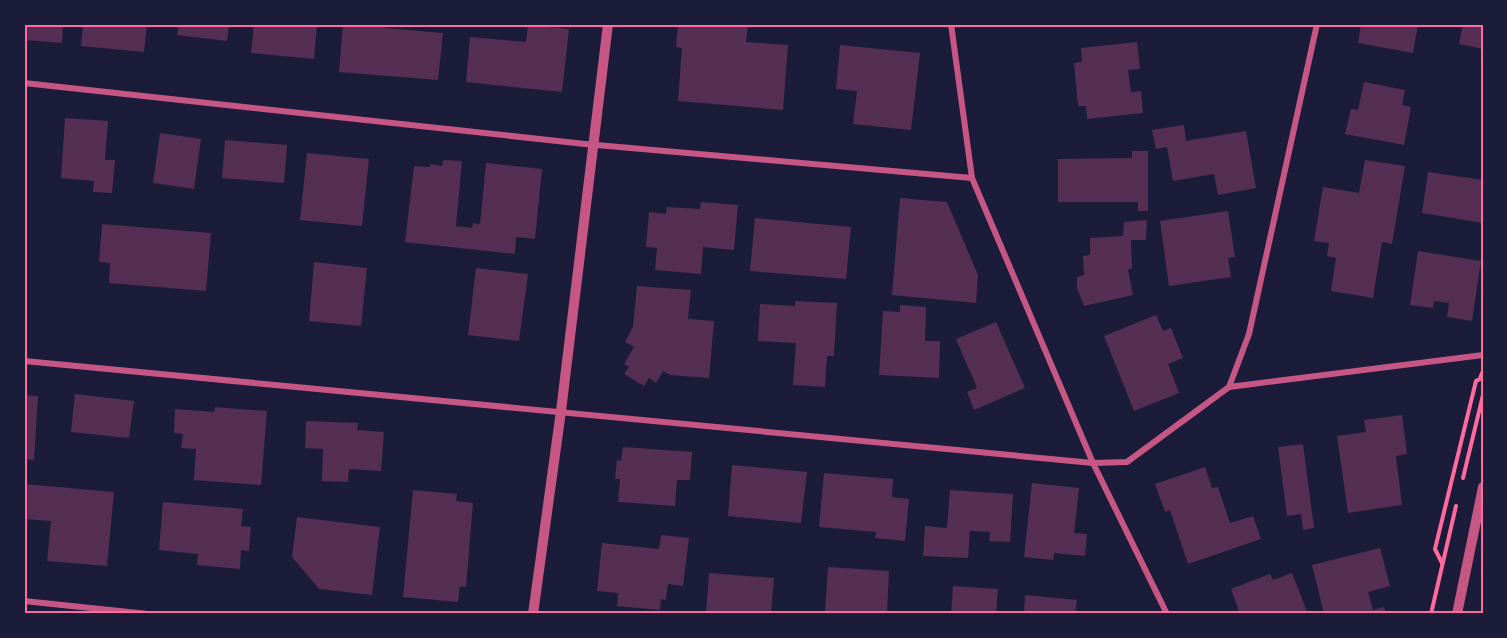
<svg xmlns="http://www.w3.org/2000/svg" width="1507" height="638" viewBox="0 0 1507 638" font-family="'Fira Sans',sans-serif">
	<rect width="100%" height="100%" fill="#1b1b3a"/>
	<!-- building -->
	<g fill="#542f53">
		<path d="M24,24H63L62,43L24,40Z"/>
		<path d="M83,24H147L144,52L81,46Z"/>
		<path d="M179,24H229L227,41L177,35Z"/>
		<path d="M254,24H317L314,59L251,53Z"/>
		<path d="M343,24H385V28L443,33L438,80L339,72Z"/>
		<path d="M678,24H748L746,42L788,45L783,110L678,101L682,48L676,47Z"/>
		<path d="M1361,24H1418L1413,53L1358,43Z"/>
		<path d="M1463,24L1483,27V49L1459,44Z"/>
		<path d="M528,25L569,29L562,92L466,82L470,37L526,42Z"/>
		<path d="M1137,42L1140,69L1128,70L1131,92L1141,91L1143,113L1087,119L1086,106H1078L1074,63L1082,62L1081,48Z"/>
		<path d="M840,45L920,53L911,130L853,124L857,91L836,89Z"/>
		<path d="M1364,82L1405,90L1402,105L1411,107L1404,145L1345,134L1351,109L1358,110Z"/>
		<path d="M65,118L108,121L105,160H115L112,193L93,192L94,181L61,178Z"/>
		<path d="M1184,125L1186,141L1246,131L1256,188L1218,195L1214,174L1173,181L1167,147L1156,149L1152,130Z"/>
		<path d="M160,133L201,139L194,189L153,183Z"/>
		<path d="M225,140L287,145L284,183L222,178Z"/>
		<path d="M1132,151H1148V211H1138V202H1058V159L1132,158Z"/>
		<path d="M307,153L369,159L362,226L300,220Z"/>
		<path d="M443,160L462,161L456,226L472,228L473,223L480,224L486,163L542,169L535,239L516,237L515,254L405,242L414,166L430,167V164L442,166Z"/>
		<path d="M1365,160L1405,166L1392,244L1382,242L1373,298L1331,291L1336,258L1327,256L1329,243L1314,241L1323,187L1359,193Z"/>
		<path d="M1428,172L1483,180V223L1422,213Z"/>
		<path d="M900,198L947,202L978,275L976,303L892,295Z"/>
		<path d="M701,202L738,205L734,250L703,247L701,274L655,270L657,248L646,247L649,212L666,214L667,207L700,209Z"/>
		<path d="M1228,211L1235,257L1228,258L1231,277L1169,286L1160,221Z"/>
		<path d="M755,218L851,227L846,279L750,271Z"/>
		<path d="M1147,220L1146,240H1131L1132,268L1128,270L1133,295L1084,306L1077,288V277L1084,275L1083,256L1090,255V238L1123,236L1124,222Z"/>
		<path d="M102,224L211,233L206,291L109,283L110,263L99,262Z"/>
		<path d="M1418,251L1481,261L1472,321L1447,317L1449,303L1434,301L1433,308L1410,305Z"/>
		<path d="M314,262L367,268L361,326L309,321Z"/>
		<path d="M476,268L528,274L519,341L468,335Z"/>
		<path d="M637,286L691,290L688,319L714,321L709,378L670,375L663,371L656,383L649,378L644,386L624,374L629,367L624,364L634,347L625,342L633,327Z"/>
		<path d="M795,301L837,303L834,356H827L825,387L793,385L796,343L758,341L760,304L795,306Z"/>
		<path d="M900,305L926,307L925,341H940L939,378L879,375L883,311L900,312Z"/>
		<path d="M1156,315L1163,331L1171,328L1183,358L1168,364L1179,393L1134,411L1104,336Z"/>
		<path d="M996,322L1025,388L974,410L967,392L977,388L956,339Z"/>
		<path d="M75,394L134,401L129,438L71,432Z"/>
		<path d="M24,395L38,396L34,460L24,459Z"/>
		<path d="M215,407L267,411L261,485L194,480L196,449L181,448L183,434L174,433L175,409L214,412Z"/>
		<path d="M1402,415L1407,454L1396,456L1402,505L1348,513L1337,436L1366,432L1364,420Z"/>
		<path d="M306,421L358,423L357,430L384,432L381,471L349,469L348,482L322,481L323,449L305,448Z"/>
		<path d="M1303,444L1314,528L1303,530L1301,514L1287,516L1278,447Z"/>
		<path d="M623,447L692,452L690,480H677L675,506L618,502L620,479H615L617,460L621,461Z"/>
		<path d="M732,465L807,472L801,523L728,516Z"/>
		<path d="M1205,467L1212,488L1218,487L1230,523L1253,516L1261,539L1188,564L1170,510L1165,512L1155,484Z"/>
		<path d="M824,473L893,479L892,497L909,499L905,541L875,538L876,532L819,527Z"/>
		<path d="M1032,483L1079,488L1074,533L1087,534L1085,556L1054,553L1053,560L1024,557Z"/>
		<path d="M24,484L114,492L107,566L47,561L51,521L24,519Z"/>
		<path d="M413,490L457,494L456,501L473,503L466,587L460,586L458,602L403,597Z"/>
		<path d="M950,490L1013,494L1010,542L989,541L990,532L970,531L968,558L923,556L925,526L947,528Z"/>
		<path d="M163,502L243,509L241,526L251,527L249,551L241,550L240,569L197,565L198,554L159,550Z"/>
		<path d="M297,517L380,527L372,595L319,589L292,557Z"/>
		<path d="M661,535L689,538L683,586L668,584L666,600L661,599L660,610L617,606L618,593L597,591L602,543L659,549Z"/>
		<path d="M1380,548L1390,586L1368,592L1373,610L1384,607L1386,614H1324L1312,565Z"/>
		<path d="M828,567L889,571L887,614H825Z"/>
		<path d="M709,573L774,578L771,614H706Z"/>
		<path d="M1292,573L1308,614H1240L1231,589L1270,574L1273,580Z"/>
		<path d="M953,586L998,589L996,614H951Z"/>
		<path d="M1025,595L1077,600L1075,614H1024Z"/>
	</g>
	<g fill="none" stroke-linecap="round" stroke-linejoin="round">
		<!-- path -->
		<g stroke="#ff6b9d" stroke-width="4">
			<path d="M1463,478L1483,395"/>
			<path d="M1442,563L1435,549L1476,381L1480,379L1482,373"/>
			<path d="M1431,614L1456,506"/>
		</g>
		<!-- minor -->
		<g stroke="#c65784" stroke-width="6">
			<path d="M951,24L972,178L1093,463L1167,614"/>
			<path d="M24,83L585,144L972,178"/>
			<path d="M24,361L1093,463L1127,462L1229,387L1483,355"/>
			<path d="M1229,387L1249,334L1317,24"/>
			<path d="M24,601L148,614"/>
		</g>
		<!-- tertiary -->
		<g stroke="#c65784" stroke-width="10">
			<path d="M533,614L561,411L608,24"/>
			<path d="M1457,614L1483,487"/>
		</g>
	</g>
	<!-- border -->
	<rect width="1507" height="638" fill="none" stroke="#1b1b3a" stroke-width="51"/>
	<rect x="26" y="26" width="1456" height="586" fill="none" stroke="#ff6b9d" stroke-width="2"/>
</svg>
